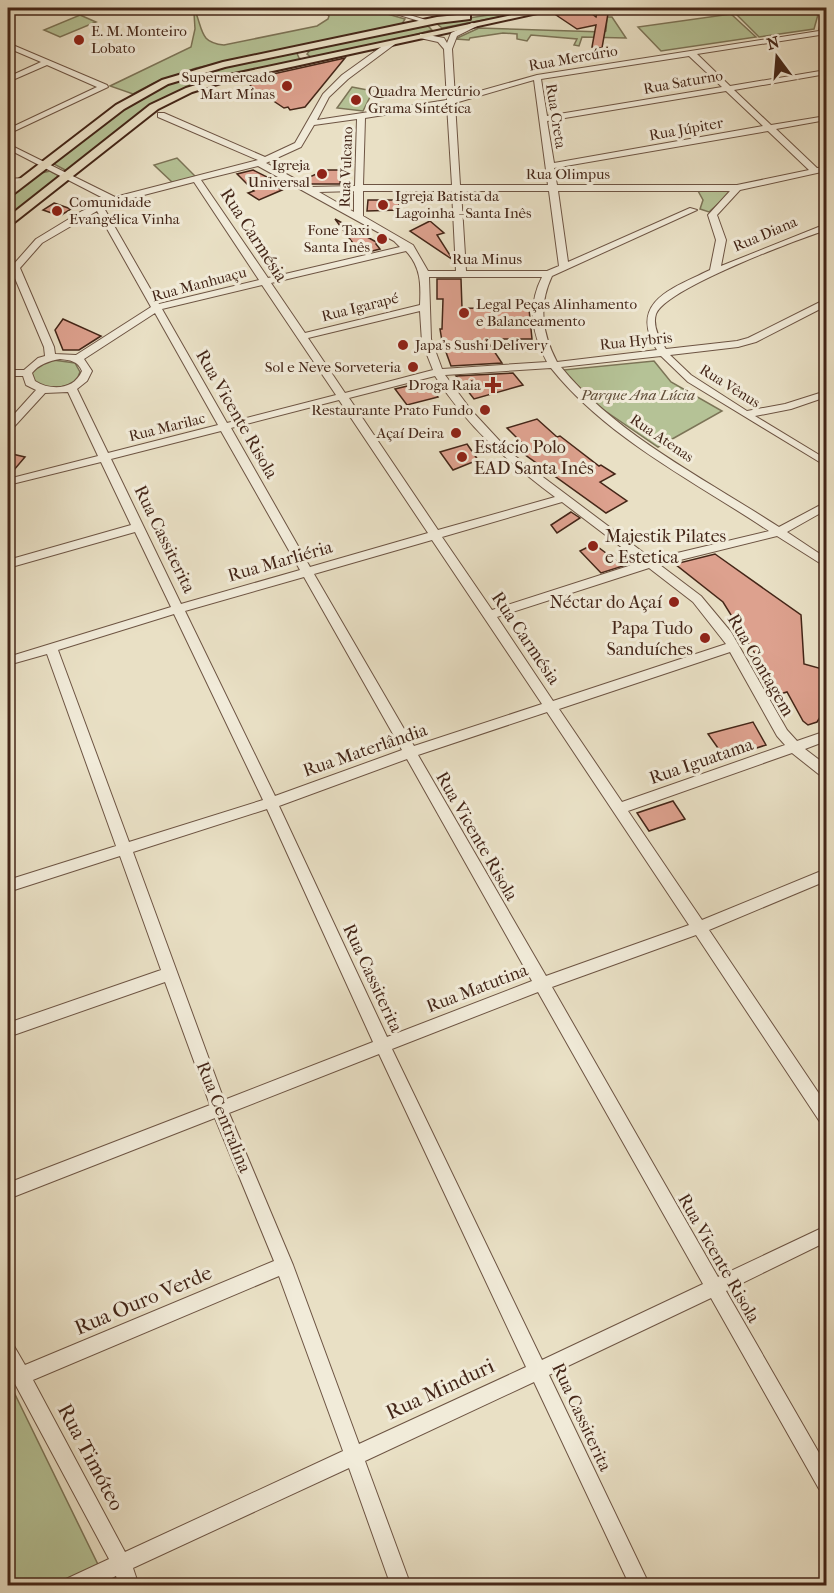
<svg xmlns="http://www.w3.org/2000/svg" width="834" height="1593" viewBox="0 0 834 1593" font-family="'IM FELL French Canon',serif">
	<rect width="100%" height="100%" fill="#e9e0c5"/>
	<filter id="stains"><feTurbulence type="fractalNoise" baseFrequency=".00333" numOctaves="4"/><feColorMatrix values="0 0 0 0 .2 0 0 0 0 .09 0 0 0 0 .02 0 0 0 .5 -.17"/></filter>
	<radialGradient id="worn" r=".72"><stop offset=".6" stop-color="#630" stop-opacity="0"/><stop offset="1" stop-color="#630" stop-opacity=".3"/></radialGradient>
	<!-- green -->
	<g fill="#b5c296" stroke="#7c7457" stroke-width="1.5">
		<path d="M317,8H366L405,19L402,24L196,68L154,83L133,94L110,86L191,47L195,29L194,13H196C203,32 201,43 224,45L317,26L328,19L329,16Z"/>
		<path d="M534,8H544L442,28L436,23Z"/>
		<path d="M746,8H767L769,13L819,11L814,29L759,37L731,9Z"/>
		<path d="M731,14L756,37L661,51L638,27Z"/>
		<path d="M80,15L96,22L60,37L44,30Z"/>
		<path d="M607,17H612L626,38L582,37L579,46L574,45L577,39L531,35L527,41L517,39V34L503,33L470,38L469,40L455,39L479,28L604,32L606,31Z"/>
		<path d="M424,25L428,26L432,30L382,44L312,58L307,54L310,50Z"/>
		<path d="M296,51L299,58L304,60L182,91L67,171L52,163C76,144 99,123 125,106C175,72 239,64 296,51Z"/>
		<path d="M352,87L373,91L363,111L337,108Z"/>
		<path d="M177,158L196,177L173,183L154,165Z"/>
		<path d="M50,171L59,176L8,218V197L37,174Z"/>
		<path d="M697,189L730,190L731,192L709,212L700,209L703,200Z"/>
		<path d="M53,360L75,363L80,372C75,391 53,387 37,386L30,374L38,365Z"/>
		<path d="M654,361L671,382L722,411L658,447L595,404L563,370Z"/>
		<path d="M8,1380L108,1585H8Z"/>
	</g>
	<!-- building -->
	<g fill="#dda18e" stroke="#442618" stroke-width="1.5">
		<path d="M598,8H609L602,48L592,47L596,25L577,29L556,15L586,9L596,17Z"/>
		<path d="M345,58L305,107L290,110L288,107L284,108L266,96L260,97L246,80Z"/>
		<path d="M253,170L275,181L271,183L282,190L259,200L248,193L254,191L237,174Z"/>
		<path d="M325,170H341L340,184H309L303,180Z"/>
		<path d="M368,200H399V210L367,211Z"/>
		<path d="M54,203L71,209L60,216L43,210Z"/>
		<path d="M335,219L378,243L376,244L380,249L361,254Z"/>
		<path d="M430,221L444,233L437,235L453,260L410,231Z"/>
		<path d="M437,279H461L462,308L529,309L532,339H486L502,363L451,366L442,341L440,329H442L443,299H437Z"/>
		<path d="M63,319L101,336L79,350H63L55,330Z"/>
		<path d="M513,373L523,385L474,399L456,376Z"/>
		<path d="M424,382L429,383L438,397L407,405L395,389Z"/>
		<path d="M537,419L557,437L560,436L599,466L601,465L615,474L600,482L627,501L606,513L524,454L530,451L507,428Z"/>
		<path d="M467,444L478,460L453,470L440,452Z"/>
		<path d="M8,453L25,457L8,477Z"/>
		<path d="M571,512L580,518L557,533L551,525Z"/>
		<path d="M594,544L623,566L601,573L580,551Z"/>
		<path d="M715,554L801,615L804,664L826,670V708L817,722L808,725L803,721L787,692L780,694L723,602L675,564Z"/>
		<path d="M753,722L766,745L725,758L708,734Z"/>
		<path d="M673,801L685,819L649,831L637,813Z"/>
	</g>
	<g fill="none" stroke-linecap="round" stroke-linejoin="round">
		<!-- minor casing -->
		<g stroke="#6d5443" stroke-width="2">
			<g id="minor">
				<path d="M376,8H386L433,22L429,24Z"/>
				<path d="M823,10H826V34L697,54L730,86L826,70V74L734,90L771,125L826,116V120L776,129L817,168L826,167V171L740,190L717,215L726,240L721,266L826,224V230C797,240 666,288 656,314C652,326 660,340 666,349L737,341L748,338L826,299V306L756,342L738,347L670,355L691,375L747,411L785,404L826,391V397L791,409L755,416L826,459V466L688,382L661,356L561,367C616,435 707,480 779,527L826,502V510L787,532L826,558V567L777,536L660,565L701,596L731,632L787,730L797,741L826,731V741L805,749L826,765V777L821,776L792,753L628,811L702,920L826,869V881L709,930L826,1104V1124L820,1122L696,935L552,987L718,1277L826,1226V1242L726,1291L826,1465V1491L819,1489L711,1298L549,1375L650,1586H630L534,1382L365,1461L411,1586H391L349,1468L133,1568L139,1586H119L116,1576L96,1586H63L66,1579L109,1559L14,1382L8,1369V1343L14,1346L25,1365L274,1261L215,1118L8,1199V1183L210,1105L165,982L8,1037V1023L161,970L120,856L8,892V880L116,846L47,654L8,665V657L171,607L135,532L8,568V560L131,525L101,462L8,485V479L98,456L68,392L45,393L12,429L8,430V421L36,390L26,385L23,376H8V370H24L38,358L45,356L44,347L14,276L8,279V264L13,265L36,239L82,211L107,200L8,149V144L115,197L258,160L158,117V113H164L265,157L295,143L323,94L342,75L388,42L395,44L348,79L329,97L317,120L447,100L444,49L438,42L420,38V34H423L444,38L447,43L451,33L472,23L479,25L457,36L452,49L455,98L537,75L819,31ZM689,56L722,87L547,116L541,79ZM534,80L548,185H460L455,103ZM726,91L763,126L554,163L547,121ZM447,105L452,185H363L365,118ZM357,119L355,186L310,187L266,163L301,147L314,125ZM768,131L809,170L737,185H557L554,168ZM258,166L394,241L400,247L268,278L201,180ZM194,182L259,280L159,304L104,208L117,202ZM354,191V212L319,192ZM363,191H452L456,271H428L413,245L363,216ZM461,191H549L559,266L547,271H466ZM558,191H730L708,215L716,240L710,270C673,288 627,302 657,350L557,362C542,333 538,306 552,276L697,210L690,208L568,262ZM97,211L151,307L76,355L55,354L54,347L20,268L42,243ZM406,251C421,267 421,284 420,305L305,333L271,283ZM429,277H542C527,307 532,334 547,362L442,369L431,339ZM262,285L336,395L227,423L162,309ZM420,311L422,342L433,370L345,393L308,338ZM155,313L218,425L108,453L77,389L87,381L92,371L84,359ZM60,359C70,360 78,361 82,371C74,390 51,391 35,381L32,373C39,364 49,361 60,359ZM551,368C608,439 694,481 769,531L652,559L511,453L471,410L445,375ZM435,376C469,429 505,459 555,497L438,530L349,398ZM339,400L428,533L310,567L231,428ZM221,431L300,570L181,604L111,459ZM562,502L641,562L492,610L442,537ZM432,540L542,704L414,746L314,574ZM649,568L693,602L726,644L553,701L497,617ZM304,577L402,750L275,796L185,611ZM174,614L263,800L129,842L58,650ZM730,652L777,736L785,745L622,802L559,709ZM547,712L689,925L546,976L418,755ZM407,759L532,981L387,1037L279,806ZM267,809L373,1042L224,1100L133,852ZM538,992L703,1284L542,1360L392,1049ZM379,1054L526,1367L359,1444L293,1265L229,1113ZM279,1276L343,1451L125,1552L33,1380Z"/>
				<path d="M8,43L107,85L108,87L8,134V129L97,87L47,65L8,82V77L41,62L8,48Z"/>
				<path d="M23,178L27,181L26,183H8V179Z"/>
			</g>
		</g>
		<!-- major casing -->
		<g stroke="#442618" stroke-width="4">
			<g id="major">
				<path d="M545,8H560L227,81L192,92L158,109L12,224L8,225V217L150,105L186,88L225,76Z"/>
				<path d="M467,14L470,15V19L437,23L225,67L168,84L124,109L12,195L8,196V188L116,105L162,80L223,62L437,17Z"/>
			</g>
		</g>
		<!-- minor -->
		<use href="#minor" fill="#f1ebd9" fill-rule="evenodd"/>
		<!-- major -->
		<use href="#major" fill="#e9e0c5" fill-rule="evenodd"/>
	</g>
	<!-- markers -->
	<g fill="#8f2418" stroke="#f1ebd9" stroke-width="2">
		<circle cx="79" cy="40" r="6"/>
		<circle cx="287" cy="86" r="6"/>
		<circle cx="356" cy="100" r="6"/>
		<circle cx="322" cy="174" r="6"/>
		<circle cx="383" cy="205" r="6"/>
		<circle cx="57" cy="211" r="6"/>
		<circle cx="382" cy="239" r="6"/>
		<circle cx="464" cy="313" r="6"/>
		<circle cx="403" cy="345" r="6"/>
		<circle cx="413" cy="367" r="6"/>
		<path d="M490 376h6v6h6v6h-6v6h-6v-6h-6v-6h6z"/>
		<circle cx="485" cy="410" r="6"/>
		<circle cx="456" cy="433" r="6"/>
		<circle cx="462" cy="457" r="6"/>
		<circle cx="593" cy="546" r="6"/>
		<circle cx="674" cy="602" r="6"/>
		<circle cx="705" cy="638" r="6"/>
	</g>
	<g text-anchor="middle" stroke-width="6" stroke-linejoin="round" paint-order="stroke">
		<!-- far-poi labels -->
		<g font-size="15" fill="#442618" stroke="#f1ebd9" text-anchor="end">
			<text x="91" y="36" text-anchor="start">E. M. Monteiro<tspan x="91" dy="17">Lobato</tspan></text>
			<text x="275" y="82">Supermercado<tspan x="275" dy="17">Mart Minas</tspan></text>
			<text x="368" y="96" text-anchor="start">Quadra Mercúrio<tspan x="368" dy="17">Grama Sintética</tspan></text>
			<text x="310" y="170">Igreja<tspan x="310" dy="17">Universal</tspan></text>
			<text x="395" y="201" text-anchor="start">Igreja Batista da<tspan x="395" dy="17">Lagoinha - Santa Inês</tspan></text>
			<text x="69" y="207" text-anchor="start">Comunidade<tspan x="69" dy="17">Evangélica Vinha</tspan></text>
			<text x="370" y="235">Fone Taxi<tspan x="370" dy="17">Santa Inês</tspan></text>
			<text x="476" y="309" text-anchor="start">Legal Peças Alinhamento<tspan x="476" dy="17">e Balanceamento</tspan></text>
			<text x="415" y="350" text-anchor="start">Japa's Sushi Delivery</text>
			<text x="401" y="372">Sol e Neve Sorveteria</text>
			<text x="481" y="390">Droga Raia</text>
			<text x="473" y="415">Restaurante Prato Fundo</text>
			<text x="444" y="438">Açaí Deira</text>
		</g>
		<!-- far-street labels -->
		<g font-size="15" fill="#442618" stroke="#f1ebd9">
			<text transform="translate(573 58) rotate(-10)" y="5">Rua Mercúrio</text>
			<text transform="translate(683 82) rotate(-10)" y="5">Rua Saturno</text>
			<text transform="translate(556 116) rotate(81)" y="5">Rua Creta</text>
			<text transform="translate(686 129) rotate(-10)" y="5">Rua Júpiter</text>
			<text transform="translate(346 167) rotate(-88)" y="5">Rua Vulcano</text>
			<text x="568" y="179">Rua Olimpus</text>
			<text transform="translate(765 234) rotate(-23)" y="5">Rua Diana</text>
			<text x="487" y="264">Rua Minus</text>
			<text transform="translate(199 284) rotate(-15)" y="5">Rua Manhuaçu</text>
			<text transform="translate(360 307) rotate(-14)" y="5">Rua Igarapé</text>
			<text transform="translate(636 341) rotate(-6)" y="5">Rua Hybris</text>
			<text transform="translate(730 386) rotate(32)" y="5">Rua Vênus</text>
			<text transform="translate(167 427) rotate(-14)" y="5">Rua Marilac</text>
			<text transform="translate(662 438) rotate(34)" y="5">Rua Atenas</text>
		</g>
		<!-- far-park labels -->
		<g font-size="15" font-style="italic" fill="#604d38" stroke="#f1ebd9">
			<text x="638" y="400">Parque Ana Lúcia</text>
		</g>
		<!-- street labels -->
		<g font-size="18" fill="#442618" stroke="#f1ebd9">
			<text transform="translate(254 235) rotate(57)" y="6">Rua Carmésia</text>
			<text transform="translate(237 414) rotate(60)" y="6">Rua Vicente Risola</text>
			<text transform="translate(165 539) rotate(64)" y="6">Rua Cassiterita</text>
			<text transform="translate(280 561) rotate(-16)" y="6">Rua Marliéria</text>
			<text transform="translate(526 638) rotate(56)" y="6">Rua Carmésia</text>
			<text transform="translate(761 665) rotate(60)" y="6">Rua Contagem</text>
			<text transform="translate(365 750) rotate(-19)" y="6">Rua Materlândia</text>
			<text transform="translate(701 761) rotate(-19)" y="6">Rua Iguatama</text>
			<text transform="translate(477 836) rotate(60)" y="6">Rua Vicente Risola</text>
			<text transform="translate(373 978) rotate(65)" y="6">Rua Cassiterita</text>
			<text transform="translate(477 988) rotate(-21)" y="6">Rua Matutina</text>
			<text transform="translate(224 1117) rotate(68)" y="6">Rua Centralina</text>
			<text transform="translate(719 1258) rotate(60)" y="6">Rua Vicente Risola</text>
			<text transform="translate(582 1417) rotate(65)" y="6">Rua Cassiterita</text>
		</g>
		<!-- poi labels -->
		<g font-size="18" fill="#442618" stroke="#f1ebd9" text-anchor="start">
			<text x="474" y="453">Estácio Polo<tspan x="474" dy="21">EAD Santa Inês</tspan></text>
			<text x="605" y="542">Majestik Pilates<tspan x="605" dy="21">e Estetica</tspan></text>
			<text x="662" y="608" text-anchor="end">Néctar do Açaí</text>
			<text x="693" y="634" text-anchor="end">Papa Tudo<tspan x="693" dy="21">Sanduíches</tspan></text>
		</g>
		<!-- near-street labels -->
		<g font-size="21" fill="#442618" stroke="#f1ebd9">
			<text transform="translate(143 1300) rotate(-23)" y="7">Rua Ouro Verde</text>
			<text transform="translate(440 1389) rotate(-25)" y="7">Rua Minduri</text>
			<text transform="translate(91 1457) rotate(62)" y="7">Rua Timóteo</text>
		</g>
	</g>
	<!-- margin -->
	<rect width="834" height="1593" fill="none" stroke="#e9e0c5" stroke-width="30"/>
	<rect x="9" y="9" width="816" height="1575" fill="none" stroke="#442618" stroke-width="3"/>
	<rect x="15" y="15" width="804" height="1563" fill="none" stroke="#442618" stroke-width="1.5"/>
	<!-- north arrow -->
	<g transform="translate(777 57) rotate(344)" stroke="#f1ebd9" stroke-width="4.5" paint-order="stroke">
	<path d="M0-4.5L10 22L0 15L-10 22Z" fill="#442618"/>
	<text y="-9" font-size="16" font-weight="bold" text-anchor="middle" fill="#442618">N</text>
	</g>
	<rect width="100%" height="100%" filter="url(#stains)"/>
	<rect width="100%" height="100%" fill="url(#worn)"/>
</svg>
